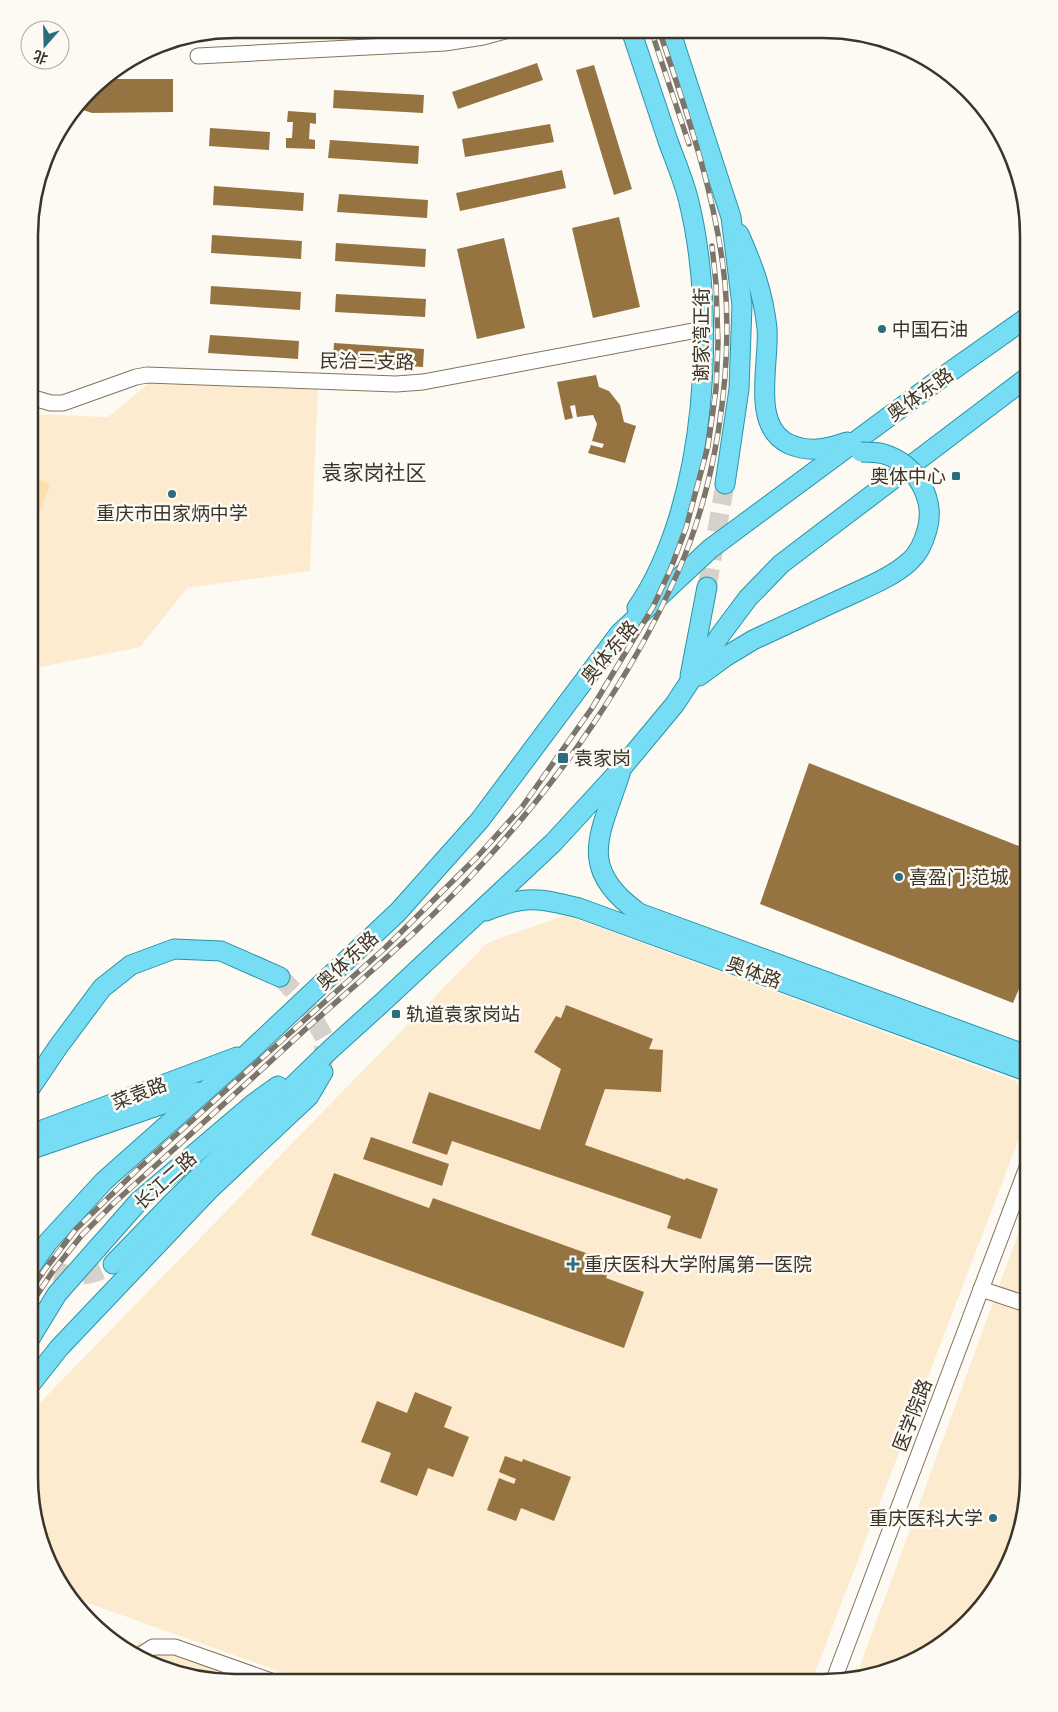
<svg xmlns="http://www.w3.org/2000/svg" width="1058" height="1712" viewBox="0 0 1058 1712" font-family="Figtree,'Noto Sans SC',sans-serif">
	<rect width="100%" height="100%" fill="#fdfaf4"/>
	<!-- built -->
	<g fill="#fdebd0">
		<path d="M148,384L318,389L310,571L187,588L140,647L30,669V414L108,417Z"/>
		<path d="M566,915L1016,1081L1028,1115L811,1683L309,1682L68,1596L44,1556L29,1478V1414L487,943Z"/>
		<path d="M1029,1204V1492L1018,1544L987,1603L949,1641L902,1668L856,1677Z"/>
		<path d="M138,1641L255,1682H208L156,1668L133,1655Z"/>
	</g>
	<!-- green -->
	<path fill="#ffdead" d="M30,477L50,484L30,540Z"/>
	<!-- building -->
	<g fill="#957441">
		<path d="M537,63L543,80L458,109L452,92Z"/>
		<path d="M594,65L632,189L614,195L576,70Z"/>
		<path d="M99,79H173V112L92,113L77,108Z"/>
		<path d="M334,90L424,95L423,113L333,108Z"/>
		<path d="M288,111L316,113V124L310,123L309,139L315,140V149L286,148V138H292L293,122H287Z"/>
		<path d="M550,124L554,142L465,157L462,139Z"/>
		<path d="M210,128L270,132L269,150L209,146Z"/>
		<path d="M330,140L419,146L418,164L328,158Z"/>
		<path d="M562,170L566,188L460,211L456,193Z"/>
		<path d="M214,186L304,193L303,211L213,205Z"/>
		<path d="M339,194L428,200L427,218L337,212Z"/>
		<path d="M619,217L640,307L593,318L572,228Z"/>
		<path d="M212,235L302,241L301,259L211,253Z"/>
		<path d="M504,238L525,328L477,339L457,249Z"/>
		<path d="M336,243L426,249L425,267L335,261Z"/>
		<path d="M211,286L301,292L300,310L210,304Z"/>
		<path d="M336,294L426,299L425,317L335,312Z"/>
		<path d="M210,335L299,341L298,359L208,353Z"/>
		<path d="M334,343L424,349L423,367L333,361Z"/>
		<path d="M596,375L599,387L609,391L620,405L624,422L636,426L625,463L588,453L591,445L602,448L604,444L592,441L597,424L593,415L577,417L575,405L570,406L573,418L565,420L557,382Z"/>
		<path d="M809,763L1029,850V965L1013,1003L760,904Z"/>
		<path d="M566,1005L653,1039L649,1049L663,1050L661,1092L605,1089L585,1145L685,1180L686,1178L718,1189L701,1239L667,1228L671,1216L452,1141L447,1155L412,1143L429,1092L540,1130L561,1069L534,1052L556,1016L561,1018Z"/>
		<path d="M371,1137L449,1164L442,1186L363,1159Z"/>
		<path d="M334,1173L429,1208L433,1198L611,1262L606,1278L644,1292L624,1348L311,1235Z"/>
		<path d="M415,1392L452,1407L444,1427L469,1437L453,1477L428,1468L417,1496L380,1482L391,1453L361,1442L377,1401L407,1413Z"/>
		<path d="M505,1456L522,1462L523,1459L571,1477L554,1521L521,1508L516,1521L487,1510L499,1478L514,1484L516,1479L499,1472Z"/>
	</g>
	<g fill="none" stroke-linecap="round" stroke-linejoin="round">
		<!-- major-tunnel -->
		<g stroke="#d6d2cb" stroke-width="19" stroke-dasharray="19 9" stroke-linecap="butt">
			<path d="M707,587L725,484"/>
			<path d="M280,977L305,1003L324,1037L323,1069"/>
			<path d="M29,1262C64,1274 78,1284 113,1264"/>
		</g>
		<!-- minor casing -->
		<g stroke="#84745c" stroke-width="17">
			<g id="minor">
				<path d="M198,56L445,43L483,37L509,30"/>
				<path d="M30,397L51,403H63L136,377L147,375L396,384L423,382L703,329"/>
				<path d="M981,1289L1029,1305"/>
				<path d="M137,1657L153,1647H175L274,1682"/>
				<path d="M833,1682L1029,1162"/>
			</g>
		</g>
		<!-- major casing -->
		<g stroke="#2894a8" stroke-width="21">
			<g id="major">
				<path d="M631,30C643,67 656,104 668,141C675,160 683,179 688,198C718,316 707,506 637,608"/>
				<path d="M670,30L731,217L742,305L739,389L725,484"/>
				<path d="M739,234C753,266 763,292 767,328C770,362 750,426 789,444C809,453 827,449 847,442"/>
				<path d="M690,676L707,587"/>
				<path d="M699,676L725,657L753,640L839,600"/>
				<path d="M620,774C600,835 576,868 639,913L1029,1056"/>
				<path d="M486,911C525,895 539,898 579,908L1029,1072"/>
				<path d="M29,1090L58,1047L102,988L131,965L174,949L221,951L280,977"/>
				<path d="M29,1135L237,1057"/>
				<path d="M29,1150L198,1092"/>
				<path d="M113,1264L173,1202L331,1049L384,1001L553,843L621,769L675,704L721,634L748,598L781,564L1029,376"/>
				<path d="M29,1269L48,1242L104,1181L249,1052L398,912L480,820L619,634L710,549L937,381L1029,316"/>
				<path d="M29,1340L57,1294L139,1201L253,1104L278,1086"/>
				<path d="M29,1386L59,1348L210,1189L309,1096L323,1072"/>
			</g>
		</g>
		<!-- minor -->
		<use href="#minor" stroke="#fff" stroke-width="15"/>
		<!-- major -->
		<use href="#major" stroke="#77ddf4" stroke-width="19"/>
		<!-- rail casing -->
		<g stroke="#7b756c" stroke-width="5.5">
			<g id="rail">
				<path d="M651,30L689,144"/>
				<path d="M29,1292L46,1268L76,1229L139,1168L385,948L477,857L522,807L592,708L653,607L671,568L686,528L708,446L716,389L718,343L716,284L712,246"/>
				<path d="M29,1307L53,1271L82,1235L115,1202C180,1144 245,1085 309,1026C369,973 431,921 485,861C561,778 631,678 677,574C715,489 733,376 725,283C716,195 687,113 659,30"/>
			</g>
		</g>
		<!-- rail -->
		<use href="#rail" stroke="#fdfaf4" stroke-width="4" stroke-dasharray="11" stroke-linecap="butt"/>
		<!-- major-bridge casing -->
		<g stroke="#2894a8" stroke-width="21" stroke-linecap="butt">
			<path id="major-bridge" d="M839,600C862,589 892,578 910,561C919,553 924,541 927,530C936,499 916,464 884,454C877,452 869,452 861,452"/>
		</g>
		<!-- major-bridge -->
		<use href="#major-bridge" stroke="#77ddf4" stroke-width="19"/>
	</g>
	<!-- markers -->
	<g fill="#2b6d7f" stroke="#fdfaf4" stroke-width="2">
		<circle cx="882" cy="329" r="5"/>
		<rect x="951" y="471" width="10" height="10" rx="2.5"/>
		<circle cx="172" cy="494" r="5"/>
		<rect x="557" y="752" width="12" height="12" rx="2.5"/>
		<circle cx="899" cy="877" r="5"/>
		<rect x="391" y="1009" width="10" height="10" rx="2.5"/>
		<path d="M570.5 1256.5h5v5h5v5h-5v5h-5v-5h-5v-5h5z"/>
		<circle cx="993" cy="1518" r="5"/>
	</g>
	<g text-anchor="middle" stroke-width="5" stroke-linejoin="round" paint-order="stroke">
		<!-- poi labels -->
		<g font-size="19" fill="#3b3429" stroke="#fdfaf4" text-anchor="start">
			<text x="892" y="336">中国石油</text>
			<text x="946" y="483" text-anchor="end">奥体中心</text>
			<text x="172" y="520" text-anchor="middle">重庆市田家炳中学</text>
			<text x="574" y="765">袁家岗</text>
			<text x="909" y="884">喜盈门·范城</text>
			<text x="406" y="1021">轨道袁家岗站</text>
			<text x="584" y="1271">重庆医科大学附属第一医院</text>
			<text x="983" y="1525" text-anchor="end">重庆医科大学</text>
		</g>
		<!-- street labels -->
		<g font-size="19" fill="#3b3429" stroke="#fdfaf4">
			<text transform="translate(701 335) rotate(-90)" y="7">谢家湾正街</text>
			<text transform="translate(367 361) rotate(1)" y="7">民治三支路</text>
			<text transform="translate(920 394) rotate(-36)" y="7">奥体东路</text>
			<text transform="translate(609 652) rotate(-50)" y="7">奥体东路</text>
			<text transform="translate(347 960) rotate(-43)" y="7">奥体东路</text>
			<text transform="translate(754 972) rotate(20)" y="7">奥体路</text>
			<text transform="translate(139 1093) rotate(-21)" y="7">菜袁路</text>
			<text transform="translate(165 1180) rotate(-42)" y="7">长江二路</text>
			<text transform="translate(912 1415) rotate(-69)" y="7">医学院路</text>
		</g>
		<!-- quarter labels -->
		<g font-size="21" fill="#3b3429" stroke="#fdfaf4">
			<text x="374" y="480">袁家岗社区</text>
		</g>
	</g>
	<!-- crop -->
	<path d="M0 0H1058V1712H0ZM235 38H823A197 197 0 0 1 1020 235V1477A197 197 0 0 1 823 1674H235A197 197 0 0 1 38 1477V235A197 197 0 0 1 235 38Z" fill="#fdfaf4" fill-rule="evenodd"/>
	<path fill="none" stroke="#3b3429" stroke-width="2.5" d="M235 38H823A197 197 0 0 1 1020 235V1477A197 197 0 0 1 823 1674H235A197 197 0 0 1 38 1477V235A197 197 0 0 1 235 38Z"/>
	<!-- north arrow -->
	<g transform="translate(45 45) rotate(200)"><circle r="24" fill="#fdfaf4" stroke="#afaba3"/>
	<path d="M0-4L9 19L0 12L-9 19Z" fill="#2b6d7f"/>
	<text y="-8" font-size="14" font-weight="bold" text-anchor="middle" fill="#3b3429">北</text>
	</g>
</svg>
